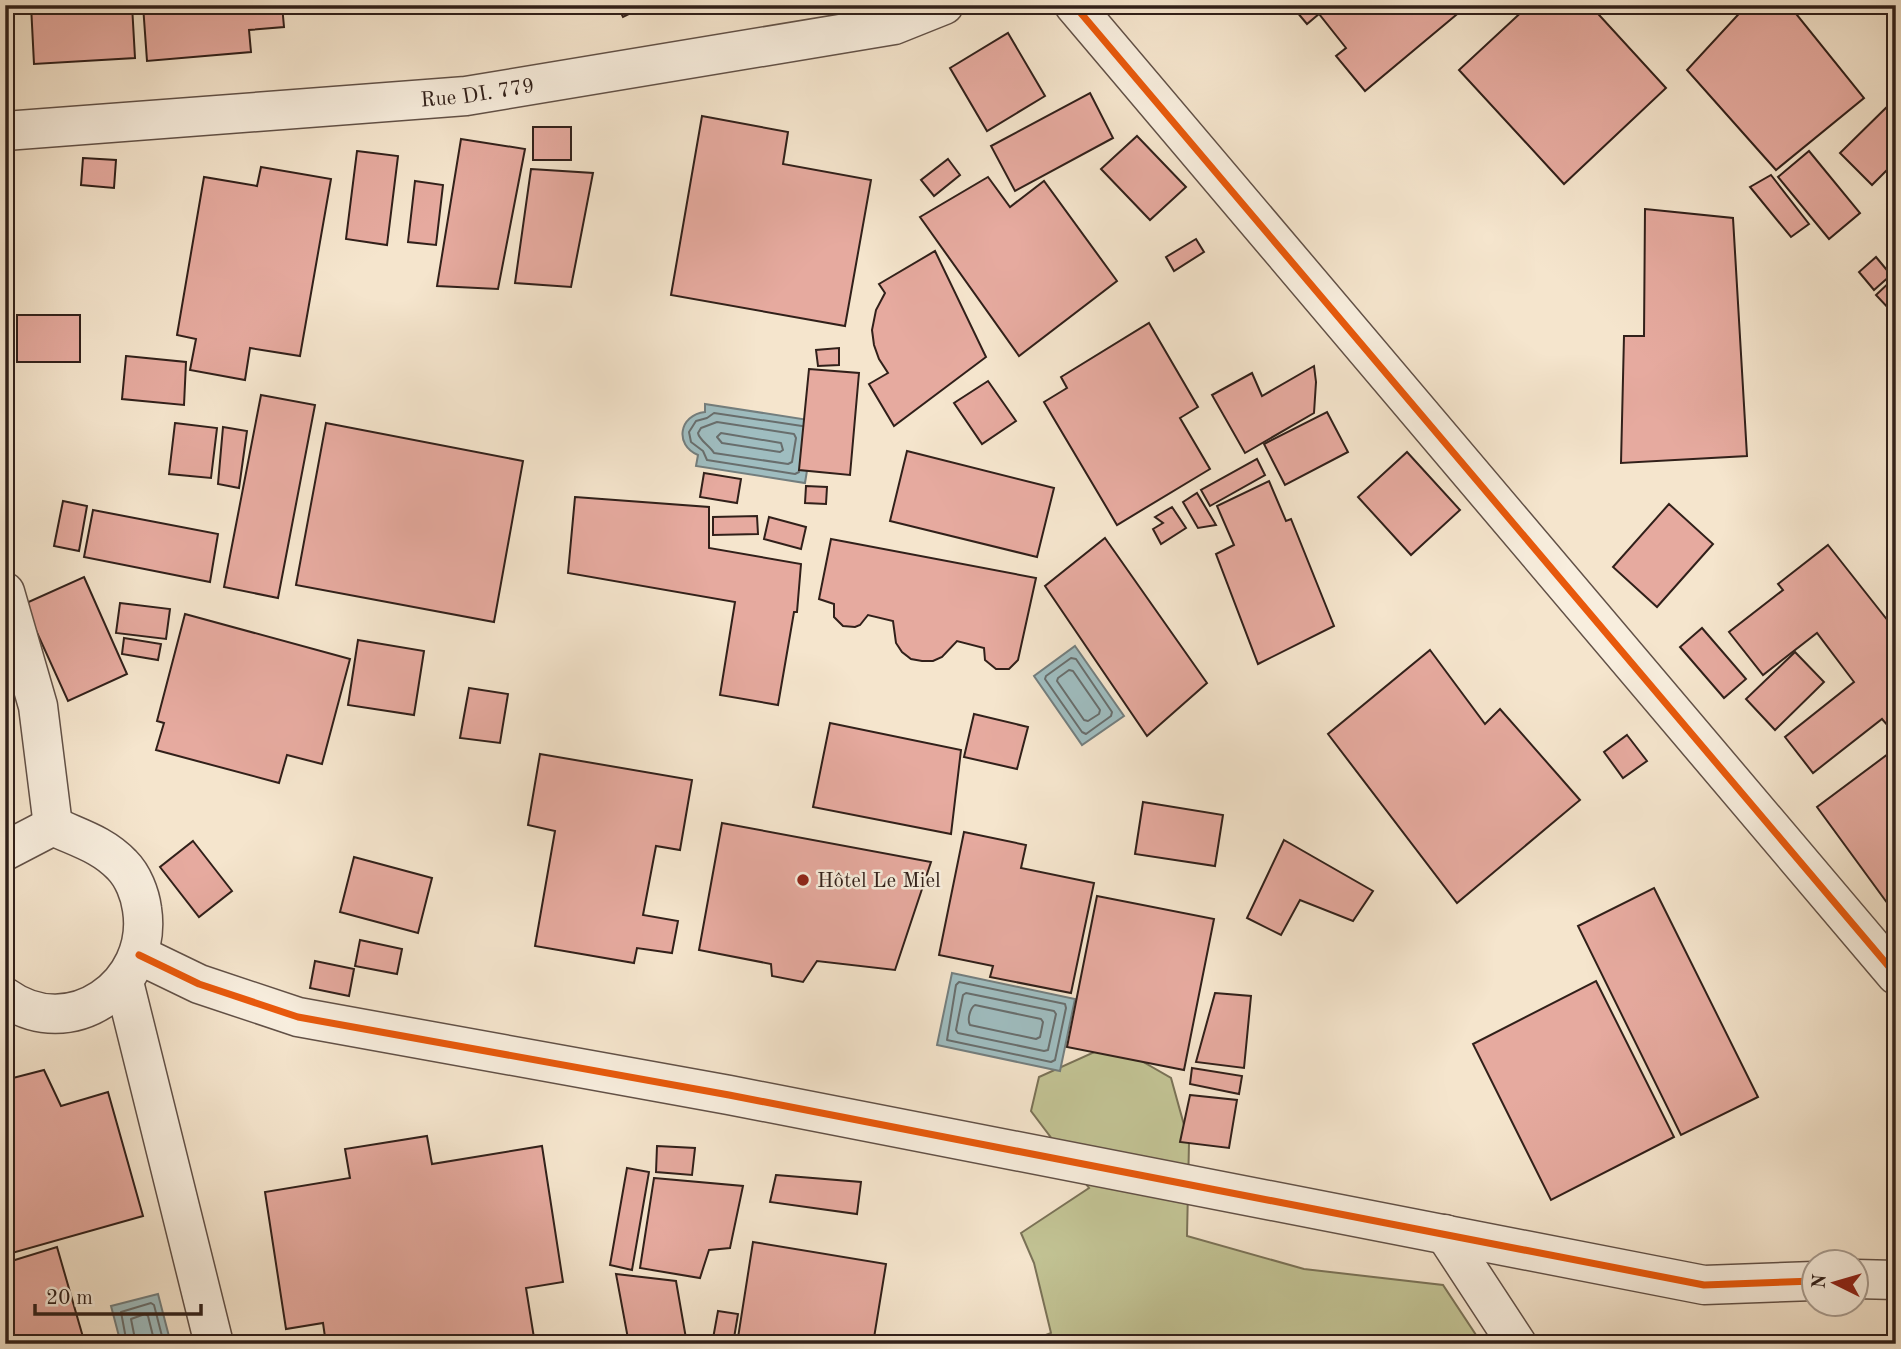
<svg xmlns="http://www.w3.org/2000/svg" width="1901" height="1349" viewBox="0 0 1901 1349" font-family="'Old Standard TT',serif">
	<rect width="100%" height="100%" fill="#f5e5cd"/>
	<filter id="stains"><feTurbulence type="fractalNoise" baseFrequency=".00286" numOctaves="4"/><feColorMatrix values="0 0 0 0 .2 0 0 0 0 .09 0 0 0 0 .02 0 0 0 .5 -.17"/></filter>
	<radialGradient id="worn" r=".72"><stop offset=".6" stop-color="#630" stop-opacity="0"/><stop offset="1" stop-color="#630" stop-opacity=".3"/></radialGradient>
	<!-- green -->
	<path fill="#c2c394" stroke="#7a7257" stroke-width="2" d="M1112,1044L1171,1078L1189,1143L1187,1236L1304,1269L1443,1285L1482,1344H1023L1051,1333L1034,1263L1021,1233L1089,1188L1031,1111L1039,1077Z"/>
	<!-- water -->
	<g fill="#9fbdc0" stroke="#737e7e" stroke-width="2">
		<path d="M705,404L815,421L805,483L696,466L698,455C674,445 679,415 705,412Z"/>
		<path d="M1075,646L1124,716L1082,745L1034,676Z"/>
		<path d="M952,973L1075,999L1060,1071L937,1045Z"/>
		<path d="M158,1294L171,1344H121L111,1306Z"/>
	</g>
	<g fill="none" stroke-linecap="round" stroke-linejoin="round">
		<!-- shore -->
		<g stroke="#686e6d" stroke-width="2">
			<path d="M717,422L794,434L796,438L792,462L788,464L714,453C710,446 699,440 698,433L701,428Z"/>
			<path d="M721,433L781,443L783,450L780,452L722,443L717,437Z"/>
			<path d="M799,472L795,474L707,460L703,451L691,442L689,432L696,421L707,418L714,413L802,426"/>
			<path d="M1071,658L1076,659L1112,712L1111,716L1086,734L1082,732L1045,679L1046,676Z"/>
			<path d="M1069,670L1073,671L1100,710L1099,714L1088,721L1084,720L1057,681L1058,678Z"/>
			<path d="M959,982L1065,1004L1066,1008L1055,1060L1051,1062L947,1040L956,985Z"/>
			<path d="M966,993L1054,1011L1056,1014L1048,1050L1044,1051L958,1033L956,1030L963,995Z"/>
			<path d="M975,1005L1041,1019L1043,1022L1040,1037L1036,1039L970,1025C967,1020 970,1008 975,1005Z"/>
			<path d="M127,1344L121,1312L151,1303L154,1305L164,1344"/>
			<path d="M136,1344L131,1319L145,1314L148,1316L155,1344"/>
		</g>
	</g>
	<!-- building -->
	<g fill="#e6aa9f" stroke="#31201a" stroke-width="2">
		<path d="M5,5L10,99H5Z"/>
		<path d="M31,5H132L135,58L34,64Z"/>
		<path d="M143,5H282L284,27L249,30L251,52L147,61Z"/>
		<path d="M617,5H647L623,17Z"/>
		<path d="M1291,5H1468L1365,91L1336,56L1346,48L1319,14L1307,24Z"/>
		<path d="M1529,5H1590L1666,88L1564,184L1459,70Z"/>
		<path d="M1747,5H1789L1864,98L1776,170L1687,70Z"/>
		<path d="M1886,5H1896L1894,18L1884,7Z"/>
		<path d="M1008,33L1045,96L987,131L950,68Z"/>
		<path d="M1090,93L1113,138L1015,191L991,146Z"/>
		<path d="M1896,98V179L1887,170L1872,185L1840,153Z"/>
		<path d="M702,116L788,132L783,164L871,180L845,326L671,295Z"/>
		<rect x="533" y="127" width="38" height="33"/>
		<path d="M1137,136L1186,187L1150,220L1101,169Z"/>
		<path d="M461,139L525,149L498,289L437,286Z"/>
		<path d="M357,151L398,156L387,245L346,239Z"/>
		<path d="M1809,151L1860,213L1829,239L1778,177Z"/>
		<path d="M83,158L116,160L114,188L81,185Z"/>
		<path d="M948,159L960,175L934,196L921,180Z"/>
		<path d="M261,167L331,179L300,356L250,348L245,380L190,370L196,339L177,335L204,177L257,186Z"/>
		<path d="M531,169L593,173L571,287L515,283Z"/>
		<path d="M1771,175L1809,224L1791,237L1750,187Z"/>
		<path d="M988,177L1010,207L1044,181L1117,281L1019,356L920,217Z"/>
		<path d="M415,181L443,185L436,245L408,242Z"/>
		<path d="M1645,209L1733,218L1747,456L1621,463L1624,336H1644Z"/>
		<path d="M1196,239L1204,252L1174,271L1166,257Z"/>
		<path d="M935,251L986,357L894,426L869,384L888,373L879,359L874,345L872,330L876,310L885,293L879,284Z"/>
		<path d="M1876,257L1891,275L1874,290L1859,272Z"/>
		<path d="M1896,276V305L1890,310L1876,295Z"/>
		<rect x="5" y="314" width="3" height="42"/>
		<rect x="17" y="315" width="63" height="47"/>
		<path d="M1149,323L1198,407L1180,418L1210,469L1117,525L1044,402L1067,388L1061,377Z"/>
		<path d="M839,348V365L818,366L816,350Z"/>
		<path d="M126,356L186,362L184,405L122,399Z"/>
		<path d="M1314,366L1316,382L1314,413L1245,453L1212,395L1252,373L1262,396Z"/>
		<path d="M809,369L859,373L850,475L799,470Z"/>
		<path d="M988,381L1016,421L982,444L954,403Z"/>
		<path d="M261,395L315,405L278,598L224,587Z"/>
		<path d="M1327,412L1348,452L1285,485L1264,444Z"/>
		<path d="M175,423L217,428L211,478L169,474Z"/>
		<path d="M326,423L523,461L494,622L296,585Z"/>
		<path d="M223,427L247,431L239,488L218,484Z"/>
		<path d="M907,451L1054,488L1037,557L890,521Z"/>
		<path d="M1407,452L1460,510L1411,555L1358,497Z"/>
		<path d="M1257,459L1265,475L1210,506L1201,490Z"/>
		<path d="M704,473L741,479L737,503L700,497Z"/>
		<path d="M1269,481L1286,521L1291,519L1334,626L1258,664L1216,554L1234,545L1217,506Z"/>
		<path d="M806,486L827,487L826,504L805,503Z"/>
		<path d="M1197,493L1216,525L1198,528L1183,502Z"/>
		<path d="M575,497L709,507V548L801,564L797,612H794L778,705L720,695L735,602L568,573Z"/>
		<path d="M63,501L87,506L79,551L54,546Z"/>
		<path d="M1669,504L1713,544L1657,607L1613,567Z"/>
		<path d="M1172,507L1186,528L1161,544L1153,529L1163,523L1155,517Z"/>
		<path d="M93,510L218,534L210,582L84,557Z"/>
		<path d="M757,516L758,534L713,535V517Z"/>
		<path d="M769,517L806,527L801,549L764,539Z"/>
		<path d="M1105,538L1207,683L1147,736L1045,586Z"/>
		<path d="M831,539L1036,578L1018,660L1009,669H996L985,660L984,648L957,641L942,657L933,661H922L911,659L902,652L896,643L893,621L868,615L860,625L855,627L843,626L834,617V604L819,599Z"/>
		<path d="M1828,545L1896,631V720L1888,726L1882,719L1813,773L1785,737L1854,682L1817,633L1763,675L1729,632L1783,590L1778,584Z"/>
		<path d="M84,577L127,674L68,701L24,604Z"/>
		<path d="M120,603L170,609L166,639L116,633Z"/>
		<path d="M185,614L350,659L322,764L287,755L279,783L156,750L164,723L157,721Z"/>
		<path d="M1702,628L1746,679L1724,698L1680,647Z"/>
		<path d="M124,638L161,644L158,660L122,654Z"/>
		<path d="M358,640L424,651L414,715L348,705Z"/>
		<path d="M1430,650L1485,724L1500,709L1580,800L1457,903L1328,734Z"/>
		<path d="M1795,652L1824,682L1775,730L1746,699Z"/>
		<path d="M469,688L508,694L500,743L460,738Z"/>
		<path d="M974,714L1028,727L1017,769L964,757Z"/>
		<path d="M830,723L961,750L951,834L813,807Z"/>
		<path d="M1627,735L1647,761L1623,778L1604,752Z"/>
		<path d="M1896,748V915L1817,807Z"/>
		<path d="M540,754L692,780L680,850L656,846L643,915L678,921L672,953L637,948L634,963L535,946L555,831L528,825Z"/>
		<path d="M1143,802L1223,815L1215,866L1135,854Z"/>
		<path d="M722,823L931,862L895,970L817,961L803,982L772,976L771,964L699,950Z"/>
		<path d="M964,832L1026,845L1021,868L1094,883L1071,993L990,977L993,966L939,955Z"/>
		<path d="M1284,840L1373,891L1353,921L1300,900L1281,935L1247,918Z"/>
		<path d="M193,841L232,891L199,917L160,867Z"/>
		<path d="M354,857L432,878L418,933L340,912Z"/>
		<path d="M1654,888L1758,1097L1681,1135L1578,926Z"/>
		<path d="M1097,896L1214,919L1184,1070L1067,1047Z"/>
		<path d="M360,940L402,949L397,974L355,966Z"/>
		<path d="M315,961L354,969L349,996L310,988Z"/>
		<path d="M1596,981L1674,1137L1551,1200L1473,1044Z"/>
		<path d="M1215,993L1251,996L1244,1068L1196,1062Z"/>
		<path d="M1192,1068L1242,1076L1239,1094L1190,1084Z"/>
		<path d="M44,1070L61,1106L108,1092L143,1216L5,1255V1080Z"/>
		<path d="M1190,1095L1237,1100L1229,1148L1180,1142Z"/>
		<path d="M427,1136L432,1164L542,1146L563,1282L526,1288L535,1344H326L323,1323L286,1329L265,1192L350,1178L345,1149Z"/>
		<path d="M657,1146L695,1148L692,1175L656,1172Z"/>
		<path d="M627,1168L649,1172L632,1270L610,1265Z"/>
		<path d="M776,1175L861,1182L857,1214L770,1202Z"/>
		<path d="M654,1178L743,1186L730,1248L709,1250L700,1278L640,1268Z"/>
		<path d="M753,1242L886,1264L873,1344H737Z"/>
		<path d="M57,1247L85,1344H5V1263Z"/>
		<path d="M616,1274L676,1281L687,1344H629Z"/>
		<path d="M718,1311L738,1314L733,1344H712Z"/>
	</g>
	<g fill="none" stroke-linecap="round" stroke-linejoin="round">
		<!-- minor casing -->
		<g stroke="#625147" stroke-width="41">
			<g id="minor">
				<path d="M1074,5L1896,975"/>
				<path id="s1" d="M5,131L466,96L894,25L944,5"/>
				<path d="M5,592L38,706L53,826"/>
				<path d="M124,982L214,1344"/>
				<path d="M1445,1234L1517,1344"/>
			</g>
		</g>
		<!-- tertiary casing -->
		<g stroke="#625147" stroke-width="41">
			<g id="tertiary">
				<path d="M5,851L53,826C78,838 102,844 122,865C133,876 140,894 142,909C154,985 70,1044 5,997"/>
				<path d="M139,955L199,984L298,1017L729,1095L1704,1285L1814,1281"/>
				<path d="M1856,1279L1896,1280"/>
			</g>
		</g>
		<!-- minor -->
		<use href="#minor" stroke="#f8eede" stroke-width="38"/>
		<!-- tertiary -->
		<use href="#tertiary" stroke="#f8eede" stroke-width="38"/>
		<!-- cycleway casing -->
		<g stroke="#f8eede" stroke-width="11">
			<g id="cycleway">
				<path d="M1074,5L1896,975"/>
				<path d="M139,955L199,984L298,1017L729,1095L1704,1285L1814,1281"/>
			</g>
		</g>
		<!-- cycleway -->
		<use href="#cycleway" stroke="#e8590c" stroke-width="7"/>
	</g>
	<!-- markers -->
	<circle fill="#8f2418" stroke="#f8eede" stroke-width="2.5" cx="803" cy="880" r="7"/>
	<g text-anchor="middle" stroke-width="5" stroke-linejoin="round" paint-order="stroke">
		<!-- street labels -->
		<g font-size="21" fill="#31201a" stroke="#f8eede">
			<text dy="7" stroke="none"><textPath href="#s1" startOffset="474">Rue DI. 779</textPath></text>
		</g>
		<!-- poi labels -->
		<g font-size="21" fill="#31201a" stroke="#f8eede" text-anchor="start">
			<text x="817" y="887">Hôtel Le Miel</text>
		</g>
	</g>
	<!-- margin -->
	<rect width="1901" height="1349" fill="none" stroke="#f5e5cd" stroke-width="28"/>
	<rect x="7" y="7" width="1887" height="1335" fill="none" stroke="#31201a" stroke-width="3.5"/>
	<rect x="14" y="14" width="1873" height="1321" fill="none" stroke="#31201a" stroke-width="2"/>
	<!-- north arrow -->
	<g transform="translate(1835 1283) rotate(275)"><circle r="33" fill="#f8eede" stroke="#a89c90" stroke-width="2"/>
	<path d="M0-5L12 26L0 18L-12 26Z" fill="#8f2418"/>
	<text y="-10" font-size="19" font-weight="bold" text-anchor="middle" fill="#31201a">N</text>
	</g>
	<!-- scale -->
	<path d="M35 1304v10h166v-10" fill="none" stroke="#31201a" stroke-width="3.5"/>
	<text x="46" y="1304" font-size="21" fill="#31201a" stroke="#f8eede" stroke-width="5" paint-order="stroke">20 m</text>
	<rect width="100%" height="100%" filter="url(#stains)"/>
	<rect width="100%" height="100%" fill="url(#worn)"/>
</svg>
